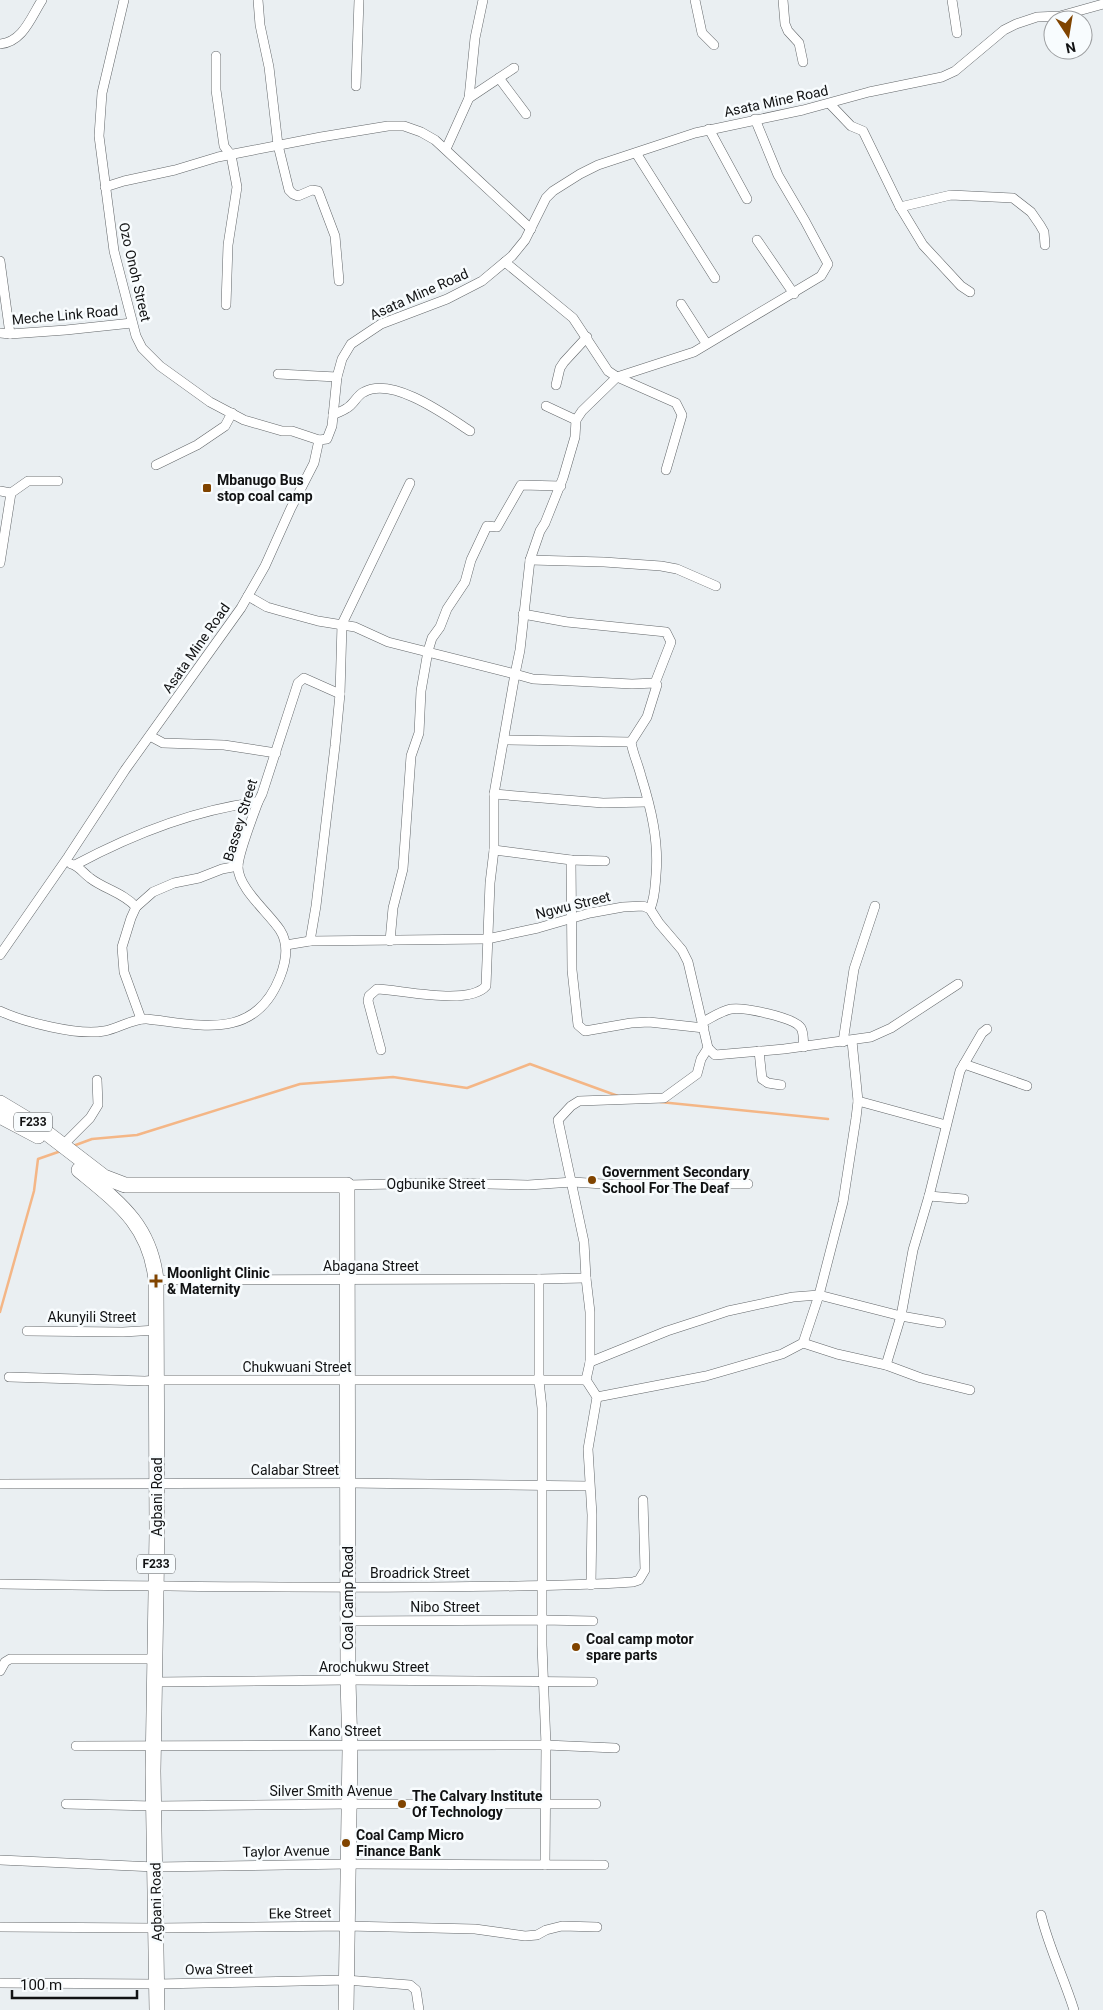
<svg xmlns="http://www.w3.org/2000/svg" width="1103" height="2010" viewBox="0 0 1103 2010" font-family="Roboto,sans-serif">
	<rect width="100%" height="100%" fill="#eaeff2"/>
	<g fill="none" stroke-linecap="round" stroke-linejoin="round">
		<!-- stream -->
		<g stroke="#f4b686" stroke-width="2.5">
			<path d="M660,1102L828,1119"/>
			<path d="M73,1146L92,1139L137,1135L300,1084L393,1077L467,1088L530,1064L618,1096"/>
			<path d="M0,1312L34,1191L38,1159L61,1151"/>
		</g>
		<!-- minor casing -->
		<g stroke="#626669" stroke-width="10">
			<g id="minor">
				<path d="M124,0L102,93L99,136L114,251L136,336L142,348L160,366L210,402L244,420L282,431H292L319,440"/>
				<path d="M258,0L260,25L269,67L278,145L289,190L293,194L298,196L312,190L318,191L335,236L339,281"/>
				<path d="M695,0L702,33L714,45"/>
				<path d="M783,0L785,24L788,31L799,43L803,62"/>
				<path d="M952,0L957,33"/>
				<path d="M0,44C23,42 31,17 42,0"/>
				<path d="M216,56V90L224,146L231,155L237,187L228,245L226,305"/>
				<path d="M499,78L526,114"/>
				<path d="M356,86L359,0"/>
				<path d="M469,98L514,68"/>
				<path d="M830,104L851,126L863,131L900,207L923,245L961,286L970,292"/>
				<path d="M709,129L747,199"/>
				<path d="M446,149L469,98L475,38L483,0"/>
				<path d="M636,153L715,278"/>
				<path d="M105,187L124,181L175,170L218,157L321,137L388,126H404L421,132L435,140L531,229"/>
				<path d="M900,207L951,195L1013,198L1031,212L1040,225L1044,232L1045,245"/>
				<path d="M757,240L794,294"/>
				<path d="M0,261L10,334"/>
				<path d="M505,262L573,318L608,371L617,377L676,403L682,415L666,470"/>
				<path d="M681,304L706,343"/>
				<path d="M0,333L10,334L66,330L132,323"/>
				<path d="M278,374L337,377"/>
				<path d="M556,385L560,368L564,362L587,337"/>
				<path d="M546,406L576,420"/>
				<path d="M333,415C338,412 343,411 347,408C354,404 357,395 364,392C393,376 447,416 470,431"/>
				<path d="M156,465L197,445L225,426L232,413"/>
				<path d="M0,491L11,493L28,481H58"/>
				<path d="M530,560L604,562L661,566L677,569L716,586"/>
				<path d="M0,563L11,493"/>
				<path d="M248,596L267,607L281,611L318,621L355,627L388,642L515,674L520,650L530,560L540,531L545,523L563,478L575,437L576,420L582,411L617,377L694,352L821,276L828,264L805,221L778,175L755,119"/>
				<path d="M523,614L567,622L666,632L671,642L655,683"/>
				<path d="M150,736L163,743L224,745L276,753"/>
				<path d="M505,740L631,742"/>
				<path d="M494,794L603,803L647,802"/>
				<path d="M494,850L571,860L605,861"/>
				<path d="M571,860L572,970L578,1025L585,1031L631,1023L649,1022L704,1028"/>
				<path d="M71,864C79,866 83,873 90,878C104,889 124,893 136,907"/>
				<path d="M75,865C133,834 193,810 258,802"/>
				<path d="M310,941L316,906L335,746L340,694L342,624L410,483"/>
				<path d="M390,941L393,908L403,869L411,756L419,733L421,691L428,651L432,638L440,627L447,609L465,582L471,560L487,526L497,527L521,485L561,486"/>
				<path d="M286,945L310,941L487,939L538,928L590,913L623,907L643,906L650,909L659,923L682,950L688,962L708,1048L701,1059L697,1074L664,1098L579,1101L571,1106L558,1120L584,1242L586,1278L590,1312V1362L586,1380L597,1397L588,1449L592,1515L591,1585"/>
				<path d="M0,955L68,857L125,770L241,608L265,566L291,508L314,463L319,440L327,439L332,426L337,377L342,359L351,344L381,324L447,299L482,281L512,256L525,240L546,198L553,191L580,174L598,165L695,133L803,110L869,92L942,77L955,71L1004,30L1016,24L1037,17L1060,16L1103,4"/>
				<path d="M0,1011C24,1022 78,1036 104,1031C118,1029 133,1018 147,1019C201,1025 255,1041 280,977C286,962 289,944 280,930C269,913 238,888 238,867C238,854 253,816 258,802L262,794L298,683L304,678L340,694"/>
				<path d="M141,1019L124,972L122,947L131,918L136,907L153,892L174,883L199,878L222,869L238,866"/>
				<path d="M703,1022C711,1018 721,1011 731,1009C743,1007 794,1017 801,1028C804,1033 803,1041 804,1047"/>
				<path d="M843,1042L854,969L875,906"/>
				<path d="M708,1048L715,1055L784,1049L871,1037L891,1028L958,984"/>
				<path d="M381,1050L368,1001L369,996L377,989C402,990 469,1006 486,986L490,883L494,850V794L515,674L533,679L632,684L655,683L657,685L647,717L631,742C633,754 638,764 641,776C651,808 659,841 656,875C655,887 655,898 650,909"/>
				<path d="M759,1051L762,1079L768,1083L781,1085"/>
				<path d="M964,1064L982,1033L987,1029"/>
				<path d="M858,1101L946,1125"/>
				<path d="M64,1144L90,1118L98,1105L97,1080"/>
				<path d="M347,1185L444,1183L528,1185L573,1182L603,1184H748"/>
				<path d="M929,1196L964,1199"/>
				<path d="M539,1279V1381L542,1408V1645L546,1745L545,1865"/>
				<path d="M156,1280L539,1279L586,1278"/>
				<path d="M27,1331L123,1332L157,1330"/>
				<path d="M803,1343L819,1295L843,1202L856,1118L858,1101L852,1041"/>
				<path d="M590,1362L667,1331L701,1320L728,1311L793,1297L819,1295L901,1316L941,1323"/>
				<path d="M886,1365L901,1316L913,1250L929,1196L960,1071L964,1064L1027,1086"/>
				<path d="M9,1377L145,1381L157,1380H586"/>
				<path d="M597,1397L706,1376L782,1354L803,1343L837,1354L886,1365L921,1378L970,1390"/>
				<path d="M0,1484L348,1483L589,1486"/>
				<path d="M0,1584C139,1586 278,1588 417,1587C489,1586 561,1587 633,1582L639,1580L645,1570L643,1500"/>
				<path d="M348,1621L542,1620L593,1621"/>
				<path d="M0,1671L5,1662L10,1659H155"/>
				<path d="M155,1682L348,1680L593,1682"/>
				<path d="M76,1746L546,1745L615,1748"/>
				<path d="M66,1804L154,1806L349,1804H596"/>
				<path d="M0,1860L155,1867L348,1864L604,1865"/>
				<path d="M1041,1915C1049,1948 1064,1978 1074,2010"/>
				<path d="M0,1927L156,1928L347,1926L475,1929L525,1936L537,1935L546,1930L562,1926L597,1927"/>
				<path d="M0,1983L157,1984L346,1980L410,1985L416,1990L419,2010"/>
			</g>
		</g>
		<!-- primary casing -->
		<g stroke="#626669" stroke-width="16">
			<g id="primary">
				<path d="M0,1103L35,1124L104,1177L125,1185H347L348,1680L350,1749L346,2010"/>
				<path d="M0,1116L38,1136"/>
				<path d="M79,1170C119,1203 150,1225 156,1280L157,1533L153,1771L157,2010"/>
			</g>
		</g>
		<!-- minor -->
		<use href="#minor" stroke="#fff" stroke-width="9"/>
		<!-- primary -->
		<use href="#primary" stroke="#fff" stroke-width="15"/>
	</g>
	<!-- markers -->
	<g fill="#804400" stroke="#f8fcfe" stroke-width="2">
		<rect x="202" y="483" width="10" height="10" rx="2.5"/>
		<circle cx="592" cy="1180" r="5"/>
		<path d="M153.5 1273.5h5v5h5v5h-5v5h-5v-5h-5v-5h5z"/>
		<circle cx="576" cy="1647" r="5"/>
		<circle cx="402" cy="1804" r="5"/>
		<circle cx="346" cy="1843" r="5"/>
	</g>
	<g text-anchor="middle" stroke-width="5" stroke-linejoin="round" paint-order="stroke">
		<!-- shield labels -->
		<g fill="#f8fcfe" stroke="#56585a" stroke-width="1">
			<rect x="14" y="1112.5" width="38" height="19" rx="4"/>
			<rect x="137" y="1554.5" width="38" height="19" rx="4"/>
		</g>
		<g font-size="12" font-weight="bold" fill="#111213">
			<text x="33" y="1126">F233</text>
			<text x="156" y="1568">F233</text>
		</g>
		<!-- street labels -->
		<g font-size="14" fill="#111213" stroke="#f8fcfe">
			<text transform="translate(776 101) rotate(-12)" y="5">Asata Mine Road</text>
			<text transform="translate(135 272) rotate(77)" y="5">Ozo Onoh Street</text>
			<text transform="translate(419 294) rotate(-24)" y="5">Asata Mine Road</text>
			<text transform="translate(65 315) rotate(-5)" y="5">Meche Link Road</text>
			<text transform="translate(196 648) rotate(-55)" y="5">Asata Mine Road</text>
			<text transform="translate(240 820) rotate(-73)" y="5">Bassey Street</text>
			<text transform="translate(573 905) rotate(-14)" y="5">Ngwu Street</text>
			<text x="436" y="1189">Ogbunike Street</text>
			<text x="371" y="1271">Abagana Street</text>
			<text x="92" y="1322">Akunyili Street</text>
			<text x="297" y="1372">Chukwuani Street</text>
			<text x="295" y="1475">Calabar Street</text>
			<text transform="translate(157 1497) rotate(-90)" y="5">Agbani Road</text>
			<text x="420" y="1578">Broadrick Street</text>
			<text transform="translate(348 1598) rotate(-90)" y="5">Coal Camp Road</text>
			<text x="445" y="1612">Nibo Street</text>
			<text x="374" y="1672">Arochukwu Street</text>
			<text x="345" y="1736">Kano Street</text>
			<text x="331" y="1796">Silver Smith Avenue</text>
			<text transform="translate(286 1851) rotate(-1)" y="5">Taylor Avenue</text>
			<text transform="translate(156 1902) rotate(-91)" y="5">Agbani Road</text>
			<text transform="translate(300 1913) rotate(-1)" y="5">Eke Street</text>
			<text transform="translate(219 1969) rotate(-1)" y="5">Owa Street</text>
		</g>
		<!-- poi labels -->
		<g font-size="14" font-weight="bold" fill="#111213" stroke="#f8fcfe" text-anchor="start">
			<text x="217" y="485">Mbanugo Bus<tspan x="217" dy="16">stop coal camp</tspan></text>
			<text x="602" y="1177">Government Secondary<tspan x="602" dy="16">School For The Deaf</tspan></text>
			<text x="167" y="1278">Moonlight Clinic<tspan x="167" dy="16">&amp; Maternity</tspan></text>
			<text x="586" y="1644">Coal camp motor<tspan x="586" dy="16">spare parts</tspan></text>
			<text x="412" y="1801">The Calvary Institute<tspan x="412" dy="16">Of Technology</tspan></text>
			<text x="356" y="1840">Coal Camp Micro<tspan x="356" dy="16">Finance Bank</tspan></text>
		</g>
	</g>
	<!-- north arrow -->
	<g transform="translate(1068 35) rotate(168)"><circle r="24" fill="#f8fcfe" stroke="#9c9ea0"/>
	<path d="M0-4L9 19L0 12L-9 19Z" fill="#804400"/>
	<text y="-8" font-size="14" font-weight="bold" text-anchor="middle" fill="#111213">N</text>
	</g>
	<!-- scale -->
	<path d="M12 1990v8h125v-8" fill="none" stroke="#111213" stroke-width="2.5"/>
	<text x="20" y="1990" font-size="15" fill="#111213" stroke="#f8fcfe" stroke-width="4" paint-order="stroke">100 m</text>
</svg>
